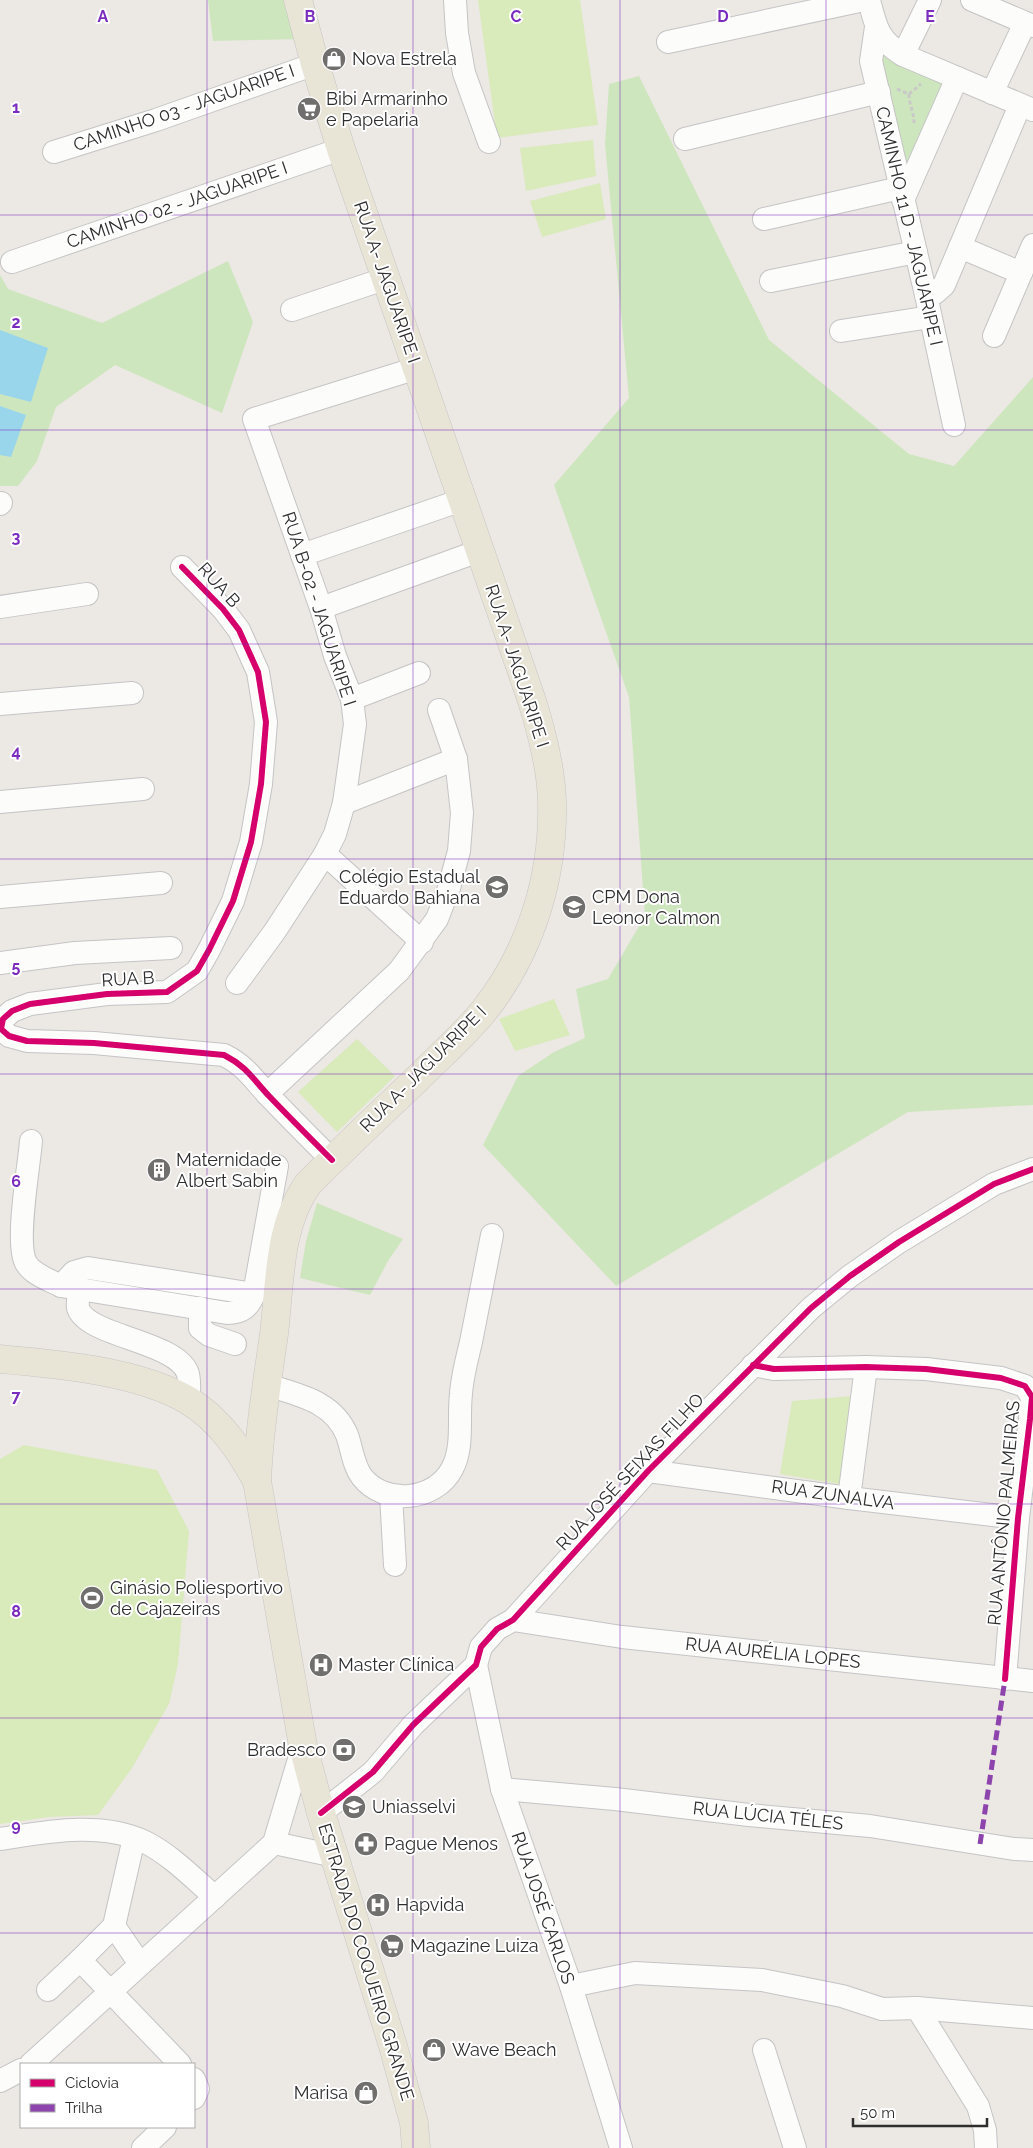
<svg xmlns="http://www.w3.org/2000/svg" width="1033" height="2148" viewBox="0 0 1033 2148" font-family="Raleway,sans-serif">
	<rect width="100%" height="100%" fill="#ece8e4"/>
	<!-- green -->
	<g fill="#cee6be">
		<path d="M208,0H294L302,39L213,41Z"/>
		<path d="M877,41L961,82L902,183Z"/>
		<path d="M639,76L769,340L909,454L954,466L1033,377V1105L908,1112L616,1286L483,1145L518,1076L554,1052L585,1038L576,989L608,979L645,916L629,697L554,485L629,398L605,144L609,84Z"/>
		<path d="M228,261L253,322L222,413L115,365L56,407L37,461L18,486H0V275L8,289L102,323Z"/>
		<path d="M317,1203L403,1239L388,1261L370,1295L300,1278L306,1241Z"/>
	</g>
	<!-- pitch -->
	<g fill="#d9eabb">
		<path d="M478,0H580L598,125L497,138Z"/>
		<path d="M593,140L596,176L526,191L520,148Z"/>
		<path d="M600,183L606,219L542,237L530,201Z"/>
		<path d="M554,999L570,1035L515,1051L499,1019Z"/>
		<path d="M357,1039L395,1076L337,1132L298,1092Z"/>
		<path d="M854,1396L845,1485L780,1474L792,1401Z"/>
		<path d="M24,1445L157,1470L189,1531L178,1664L169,1704L132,1768L98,1815L49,1817L0,1824V1459Z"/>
	</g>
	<!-- water -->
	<g fill="#99d6ec">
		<path d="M0,330L48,348L31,402L0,394Z"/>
		<path d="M0,406L26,415L11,457L0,455Z"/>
	</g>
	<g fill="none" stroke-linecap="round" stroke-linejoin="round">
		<!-- minor casing -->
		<g stroke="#c5c4c5" stroke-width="24">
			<g id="minor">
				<path d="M455,0L457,33L464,73L489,142"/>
				<path d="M869,0C876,27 878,40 903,55L1033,110"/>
				<path d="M972,0L1033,26"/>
				<path d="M876,27L871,61L926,295L954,425"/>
				<path d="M668,42L864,0"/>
				<path d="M903,55L930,0"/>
				<path d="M992,93L1025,23"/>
				<path d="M685,139L879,92"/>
				<path d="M54,152L156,120L315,64"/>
				<path d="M903,200L957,78"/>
				<path d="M764,219L900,188"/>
				<path d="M960,247L1021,273"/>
				<path d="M12,262L341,149"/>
				<path d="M771,281L916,252"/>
				<path d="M926,295L935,293L944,285L1020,105"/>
				<path d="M292,310L387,278"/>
				<path d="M841,331L930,317"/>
				<path d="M994,336L1033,245"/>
				<path d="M0,504L1,503"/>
				<path d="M302,555L462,500"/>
				<path d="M182,567L223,609L239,630L258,672L266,722L261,784L251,842L233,901L209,950L197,971L167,992L107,994L30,1004L12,1011L3,1019L1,1029L9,1036L27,1041L94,1043L224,1055C246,1066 253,1079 269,1096C290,1118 311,1139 332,1160"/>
				<path d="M0,607L87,594"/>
				<path d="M321,608L479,551"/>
				<path d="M352,699L419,673"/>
				<path d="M0,704L132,693"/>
				<path d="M0,802L143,789"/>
				<path d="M344,803L456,759"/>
				<path d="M325,854L422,942"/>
				<path d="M0,897L161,883"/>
				<path d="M0,963L75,953L171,948"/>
				<path d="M237,983L275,931L325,854L335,834L344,803L355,724L352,699L335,656L321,608L254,419L417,368"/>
				<path d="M267,1094L399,971L437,919L449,888L459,851L462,813L456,759L439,710"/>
				<path d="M31,1141C29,1167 15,1243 26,1263C33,1275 50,1280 61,1286L227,1313C242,1313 249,1307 254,1294L277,1166"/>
				<path d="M61,1286L74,1272L88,1268L254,1294"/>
				<path d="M79,1289C79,1294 77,1303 78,1308C87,1337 178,1341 188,1374C190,1382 189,1393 189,1401"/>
				<path d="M200,1308V1328L209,1335L235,1344"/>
				<path d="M753,1365L774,1369L866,1367L926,1369L1001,1378L1025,1386L1032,1397L1030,1419L1018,1518L1005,1679"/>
				<path d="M267,1385C298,1395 333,1401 347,1435C352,1449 353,1465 362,1477C385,1506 435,1501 452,1469C464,1447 458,1418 461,1394C462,1377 467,1359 471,1342C478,1307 485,1271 492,1235"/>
				<path d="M648,1471L849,1498L1018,1518"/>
				<path d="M391,1495L395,1565"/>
				<path d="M849,1498L866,1367"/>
				<path d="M513,1620L622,1637L1033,1681"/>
				<path d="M476,1665L502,1789L571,1986L621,2148"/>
				<path d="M502,1789L615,1799L749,1815L870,1826L1014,1849L1033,1850"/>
				<path d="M321,1813L373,1772L413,1725L476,1665L481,1647L497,1629L513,1620L648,1471L811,1308L850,1276L899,1242L994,1184L1033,1169"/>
				<path d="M134,1838L114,1926L140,1964"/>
				<path d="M0,1839C46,1832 101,1821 145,1842C171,1855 193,1878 215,1897"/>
				<path d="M274,1843L335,1856"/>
				<path d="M80,1960L114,1926"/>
				<path d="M571,1986L635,1973L762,1980L842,1996L882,2009L917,2008L1033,2018"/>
				<path d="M48,1990L80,1960L180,2064"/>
				<path d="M917,2008L978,2106L985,2130L986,2148"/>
				<path d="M764,2050L795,2148"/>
				<path d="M31,2064L274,1843L303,1746"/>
				<path d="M194,2079L198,2089L194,2098"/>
				<path d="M0,2081L21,2070"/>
				<path d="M143,2148L165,2127"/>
			</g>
		</g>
		<!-- major casing -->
		<g stroke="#c6c5c4" stroke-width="29">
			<g id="major">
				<path d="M298,0L315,64L341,149L532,701C542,733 551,767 552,801C554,876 531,952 483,1012C463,1036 439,1057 417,1079C380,1114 344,1148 308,1184C278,1226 280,1284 274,1334C267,1383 259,1432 257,1481L303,1746L321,1813L393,2046L414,2123L416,2148"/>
				<path d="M0,1359C57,1364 139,1371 189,1401C220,1420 240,1450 257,1481"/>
			</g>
		</g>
		<!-- path -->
		<g stroke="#c9c9c8" stroke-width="3" stroke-dasharray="4 2.5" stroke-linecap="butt">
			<path d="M897,89L909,94L921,84"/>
			<path d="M909,94C909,105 914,112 914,123"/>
		</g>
		<!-- minor -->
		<use href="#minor" stroke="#fcfcfb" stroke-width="22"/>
		<!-- major -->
		<use href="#major" stroke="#e8e4d6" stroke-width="28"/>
		<!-- quiet -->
		<path stroke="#8e44ad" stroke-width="5" stroke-dasharray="10 5" stroke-linecap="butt" d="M980,1844L1005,1679"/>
		<!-- cycleway casing -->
		<g stroke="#fff" stroke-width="9">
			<g id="cycleway">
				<path d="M182,567L223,609L239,630L258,672L266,722L261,784L251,842L233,901L209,950L197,971L167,992L107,994L30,1004L12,1011L3,1019L1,1029L9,1036L27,1041L94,1043L224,1055C246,1066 253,1079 269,1096C290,1118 311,1139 332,1160"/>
				<path d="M753,1365L774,1369L866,1367L926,1369L1001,1378L1025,1386L1032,1397L1030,1419L1018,1518L1005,1679"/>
				<path d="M321,1813L373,1772L413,1725L476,1665L481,1647L497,1629L513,1620L648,1471L811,1308L850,1276L899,1242L994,1184L1033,1169"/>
			</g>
		</g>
		<!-- cycleway -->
		<use href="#cycleway" stroke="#d6006c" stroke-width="6"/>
	</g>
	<!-- grid -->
	<path fill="none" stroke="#7b2cbf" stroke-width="1" stroke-opacity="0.55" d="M207,0V2148M413,0V2148M620,0V2148M826,0V2148M0,215H1033M0,430H1033M0,644H1033M0,859H1033M0,1074H1033M0,1289H1033M0,1504H1033M0,1718H1033M0,1933H1033"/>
	<!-- icons -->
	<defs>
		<g id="shop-disc" transform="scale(1.25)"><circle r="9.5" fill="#706f6e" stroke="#fff"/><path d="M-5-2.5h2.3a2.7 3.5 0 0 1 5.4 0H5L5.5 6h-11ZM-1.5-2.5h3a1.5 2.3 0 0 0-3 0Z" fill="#fff"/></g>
		<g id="supermarket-disc" transform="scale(1.25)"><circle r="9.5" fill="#706f6e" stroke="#fff"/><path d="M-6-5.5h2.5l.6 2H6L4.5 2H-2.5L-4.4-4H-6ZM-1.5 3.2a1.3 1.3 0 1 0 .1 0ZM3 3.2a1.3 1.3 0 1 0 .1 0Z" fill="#fff"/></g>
		<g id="school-disc" transform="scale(1.25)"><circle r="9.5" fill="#706f6e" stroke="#fff"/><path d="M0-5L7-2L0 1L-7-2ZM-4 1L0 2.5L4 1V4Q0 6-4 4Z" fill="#fff"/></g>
		<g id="building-disc" transform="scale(1.25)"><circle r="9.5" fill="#706f6e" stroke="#fff"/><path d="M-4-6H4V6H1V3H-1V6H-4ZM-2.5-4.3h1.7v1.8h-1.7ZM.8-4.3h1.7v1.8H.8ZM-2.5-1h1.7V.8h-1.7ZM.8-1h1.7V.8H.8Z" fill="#fff"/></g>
		<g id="stadium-disc" transform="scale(1.25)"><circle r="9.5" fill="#706f6e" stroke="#fff"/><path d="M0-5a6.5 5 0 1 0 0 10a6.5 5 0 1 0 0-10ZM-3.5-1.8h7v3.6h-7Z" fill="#fff"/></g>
		<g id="hospital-disc" transform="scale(1.25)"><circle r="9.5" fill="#706f6e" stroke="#fff"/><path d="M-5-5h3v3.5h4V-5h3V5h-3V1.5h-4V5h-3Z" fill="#fff"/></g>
		<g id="bank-disc" transform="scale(1.25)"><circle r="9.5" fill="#706f6e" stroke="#fff"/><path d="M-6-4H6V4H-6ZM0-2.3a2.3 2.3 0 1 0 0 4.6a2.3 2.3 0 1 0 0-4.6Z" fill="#fff"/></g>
		<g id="university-disc" transform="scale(1.25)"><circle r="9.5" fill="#706f6e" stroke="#fff"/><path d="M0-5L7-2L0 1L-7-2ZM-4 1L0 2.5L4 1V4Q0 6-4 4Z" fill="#fff"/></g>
		<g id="pharmacy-disc" transform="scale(1.25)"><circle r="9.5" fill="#706f6e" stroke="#fff"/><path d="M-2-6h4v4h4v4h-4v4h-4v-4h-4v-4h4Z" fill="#fff"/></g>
	</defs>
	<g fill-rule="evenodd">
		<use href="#shop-disc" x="334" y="59"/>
		<use href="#supermarket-disc" x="309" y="109"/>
		<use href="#school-disc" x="497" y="887"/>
		<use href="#school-disc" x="574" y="907"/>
		<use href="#building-disc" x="159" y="1170"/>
		<use href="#stadium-disc" x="92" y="1598"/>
		<use href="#hospital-disc" x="321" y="1665"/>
		<use href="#bank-disc" x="344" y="1750"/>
		<use href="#university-disc" x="354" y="1807"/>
		<use href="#pharmacy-disc" x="366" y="1844"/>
		<use href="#hospital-disc" x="378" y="1905"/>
		<use href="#supermarket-disc" x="392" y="1946"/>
		<use href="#shop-disc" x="434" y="2050"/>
		<use href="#shop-disc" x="366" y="2093"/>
	</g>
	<g text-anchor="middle" stroke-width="4" stroke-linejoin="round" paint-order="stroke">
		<!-- poi labels -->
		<g font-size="18" fill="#2e2e2e" stroke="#fff" text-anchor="start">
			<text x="352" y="65">Nova Estrela</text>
			<text x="326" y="105">Bibi Armarinho<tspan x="326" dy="21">e Papelaria</tspan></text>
			<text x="480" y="883" text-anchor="end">Colégio Estadual<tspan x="480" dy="21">Eduardo Bahiana</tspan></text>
			<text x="592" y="903">CPM Dona<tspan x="592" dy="21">Leonor Calmon</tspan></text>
			<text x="176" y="1166">Maternidade<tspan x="176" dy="21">Albert Sabin</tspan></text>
			<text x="110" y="1594">Ginásio Poliesportivo<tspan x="110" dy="21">de Cajazeiras</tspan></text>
			<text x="338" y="1671">Master Clínica</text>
			<text x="326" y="1756" text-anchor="end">Bradesco</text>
			<text x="372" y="1813">Uniasselvi</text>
			<text x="384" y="1850">Pague Menos</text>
			<text x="396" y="1911">Hapvida</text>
			<text x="410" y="1952">Magazine Luiza</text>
			<text x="452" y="2056">Wave Beach</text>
			<text x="348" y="2099" text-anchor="end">Marisa</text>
		</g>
		<!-- street labels -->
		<g font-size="18" fill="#2e2e2e" stroke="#fff">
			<text transform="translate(184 108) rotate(-19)" y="6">CAMINHO 03 - JAGUARIPE I</text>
			<text transform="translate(177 205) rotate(-19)" y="6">CAMINHO 02 - JAGUARIPE I</text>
			<text transform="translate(909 226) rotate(77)" y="6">CAMINHO 11 D - JAGUARIPE I</text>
			<text transform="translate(387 282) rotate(71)" y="6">RUA A- JAGUARIPE I</text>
			<text transform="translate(219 585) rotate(48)" y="6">RUA B</text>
			<text transform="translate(319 609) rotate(72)" y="6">RUA B-02 - JAGUARIPE I</text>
			<text transform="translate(517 666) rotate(72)" y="6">RUA A- JAGUARIPE I</text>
			<text transform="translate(128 979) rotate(-3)" y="6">RUA B</text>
			<text transform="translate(423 1069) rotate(-45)" y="6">RUA A- JAGUARIPE I</text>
			<text transform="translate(630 1472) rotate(-47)" y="6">RUA JOSÉ SEIXAS FILHO</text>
			<text transform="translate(833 1495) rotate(8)" y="6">RUA ZUNALVA</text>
			<text transform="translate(1004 1513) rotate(-85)" y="6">RUA ANTÔNIO PALMEIRAS</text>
			<text transform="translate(773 1653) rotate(6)" y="6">RUA AURÉLIA LOPES</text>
			<text transform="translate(768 1816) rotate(6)" y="6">RUA LÚCIA TÉLES</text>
			<text transform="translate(543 1908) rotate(71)" y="6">RUA JOSÉ CARLOS</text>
			<text transform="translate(366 1962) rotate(73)" y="6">ESTRADA DO COQUEIRO GRANDE</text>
		</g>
	</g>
	<g font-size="16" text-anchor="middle" font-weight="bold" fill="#7b2cbf" stroke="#fff" stroke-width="4" stroke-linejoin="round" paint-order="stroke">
		<text x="103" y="22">A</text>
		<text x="310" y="22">B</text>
		<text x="516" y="22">C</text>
		<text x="723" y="22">D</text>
		<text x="930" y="22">E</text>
		<text x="16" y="113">1</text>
		<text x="16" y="328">2</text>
		<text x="16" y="543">3</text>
		<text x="16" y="757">4</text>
		<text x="16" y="972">5</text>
		<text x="16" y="1187">6</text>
		<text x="16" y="1402">7</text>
		<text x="16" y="1617">8</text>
		<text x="16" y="1831">9</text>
	</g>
	<!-- legend -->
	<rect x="20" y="2063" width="175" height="65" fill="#ffffff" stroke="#ababab"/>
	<rect x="30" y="2079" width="25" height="8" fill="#d6006c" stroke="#ababab"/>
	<text x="65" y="2088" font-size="15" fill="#2e2e2e">Ciclovia</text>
	<rect x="30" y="2104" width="25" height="8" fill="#8e44ad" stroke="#ababab"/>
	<text x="65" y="2113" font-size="15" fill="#2e2e2e">Trilha</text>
	<!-- scale -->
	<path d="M853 2118v8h134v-8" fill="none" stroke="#2e2e2e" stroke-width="2.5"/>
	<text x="860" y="2118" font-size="15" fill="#2e2e2e" stroke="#ffffff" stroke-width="4" paint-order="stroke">50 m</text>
</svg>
